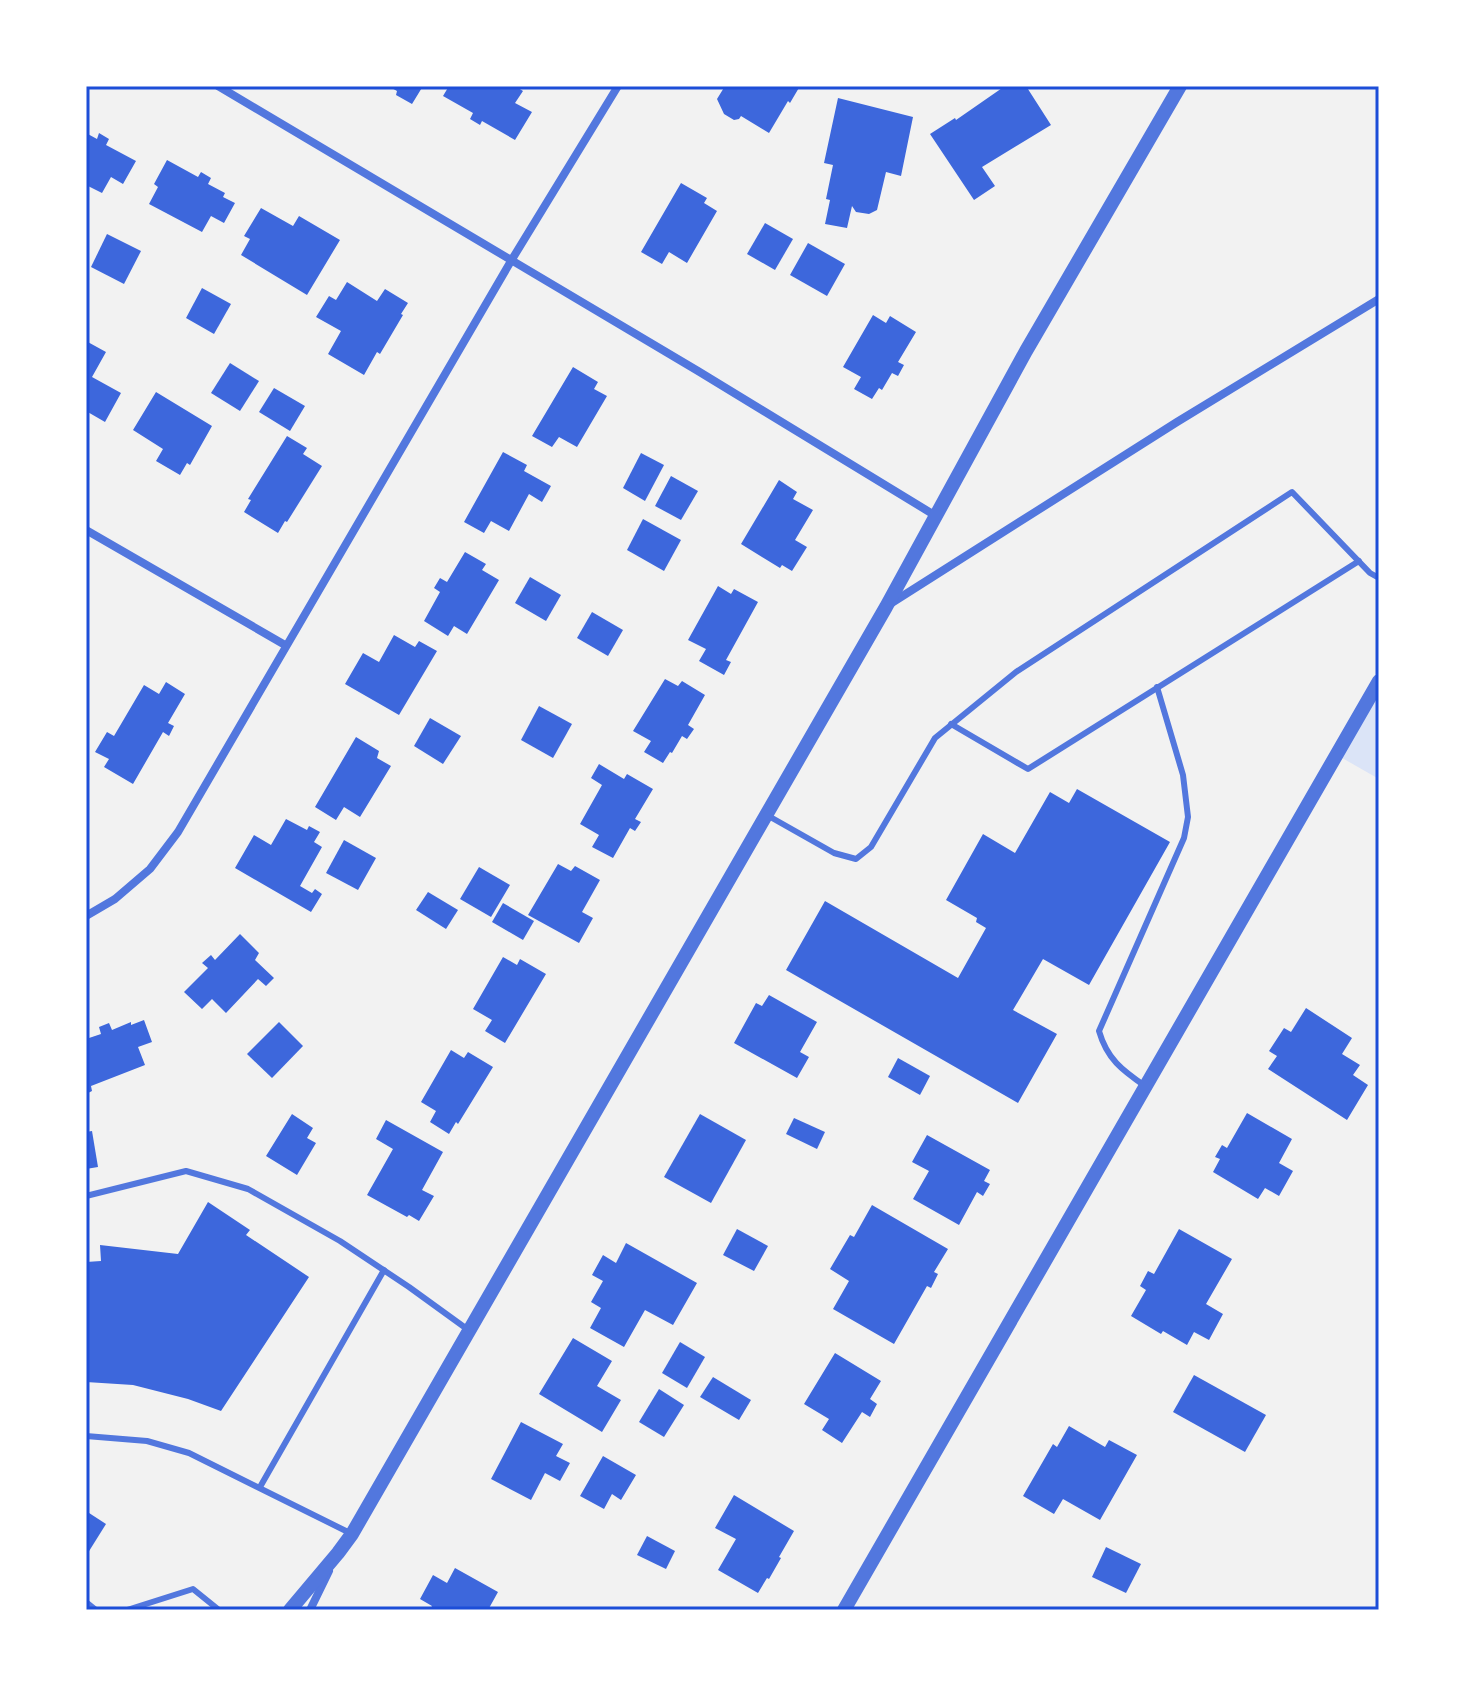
<svg xmlns="http://www.w3.org/2000/svg" width="1465" height="1696" viewBox="0 0 1465 1696" font-family="Helvetica,sans-serif">
	<rect width="100%" height="100%" fill="#f2f2f2"/>
	<!-- green -->
	<path fill="#dbe4f7" d="M1379,682V779L1337,755Z"/>
	<!-- building -->
	<g fill="#3d67dc">
		<path d="M388,86H423L412,104L396,95L397,91Z"/>
		<path d="M449,86H515L523,91L515,103L532,112L515,140L482,121L480,125L470,119L473,113L443,96Z"/>
		<path d="M725,86H800L790,103L788,101L769,133L741,116L739,119L734,120L724,114L717,99Z"/>
		<path d="M1005,86H1026L1051,125L982,167L995,186L974,200L930,134L955,118L956,120Z"/>
		<path d="M838,98L913,117L901,176L886,172L877,210L869,214L856,212L852,206L847,228L825,224L830,200L826,199L833,165L824,163Z"/>
		<path d="M86,133L97,139L99,133L109,139L106,145L136,161L123,184L111,177L102,193L86,185Z"/>
		<path d="M167,160L198,177L201,172L211,178L208,184L225,193L223,197L235,203L224,223L211,216L202,232L149,204L158,187L154,184Z"/>
		<path d="M681,183L707,198L704,203L717,211L687,263L669,252L662,264L641,252Z"/>
		<path d="M261,208L293,226L299,216L340,240L307,295L241,255L250,239L244,236Z"/>
		<path d="M765,223L793,239L775,270L747,254Z"/>
		<path d="M107,234L141,251L124,284L91,267Z"/>
		<path d="M808,243L845,264L827,296L790,275Z"/>
		<path d="M347,282L377,301L385,289L408,303L401,314L403,315L380,354L377,352L364,375L328,354L341,331L316,317L329,296L336,300Z"/>
		<path d="M202,288L231,304L214,334L186,318Z"/>
		<path d="M873,315L886,323L890,316L916,332L898,362L904,365L898,376L892,373L882,390L879,388L872,399L854,389L861,377L843,367Z"/>
		<path d="M86,341L106,352L92,377L121,393L105,422L86,411Z"/>
		<path d="M230,363L259,381L240,411L211,393Z"/>
		<path d="M573,367L598,382L594,389L607,396L577,447L559,437L552,447L532,436Z"/>
		<path d="M274,388L305,406L290,431L259,412Z"/>
		<path d="M156,392L212,426L190,465L187,463L180,475L156,461L163,449L133,430Z"/>
		<path d="M287,436L307,448L303,454L322,466L287,522L285,521L278,533L244,512L251,500L248,499Z"/>
		<path d="M503,452L527,465L524,471L551,486L542,502L529,494L509,531L491,521L484,533L464,522Z"/>
		<path d="M641,453L664,465L645,501L623,488Z"/>
		<path d="M671,476L698,491L681,520L655,506Z"/>
		<path d="M779,480L797,492L793,499L813,510L795,540L807,547L792,571L782,565L780,568L741,544Z"/>
		<path d="M643,519L681,540L664,571L627,550Z"/>
		<path d="M465,552L486,564L482,570L499,580L467,634L454,626L448,636L424,621L440,592L434,588L440,578L447,582Z"/>
		<path d="M530,577L561,595L546,621L515,603Z"/>
		<path d="M718,586L731,594L734,589L758,602L726,660L731,662L724,675L699,661L706,649L688,640Z"/>
		<path d="M592,612L623,630L608,656L577,638Z"/>
		<path d="M394,635L415,647L419,641L437,651L399,715L345,684L363,653L379,662Z"/>
		<path d="M665,679L678,686L682,681L705,695L688,725L694,729L687,739L682,736L672,753L670,752L663,763L644,752L651,741L633,731Z"/>
		<path d="M166,682L185,694L168,723L174,726L169,736L163,732L133,784L104,767L109,759L95,752L107,732L114,736L144,685L159,694Z"/>
		<path d="M539,706L572,724L553,758L521,740Z"/>
		<path d="M430,718L461,736L443,764L414,746Z"/>
		<path d="M356,737L379,751L377,758L391,766L360,817L344,807L336,820L315,807Z"/>
		<path d="M599,764L624,779L627,774L653,789L635,819L641,822L635,831L630,828L613,858L592,847L599,835L580,824L602,785L591,778Z"/>
		<path d="M1077,789L1170,842L1089,985L1043,959L1013,1010L1057,1034L1018,1103L786,970L825,901L958,978L986,928L976,922L977,918L946,900L983,834L1015,853L1050,792L1069,803Z"/>
		<path d="M286,819L307,830L309,826L320,832L314,842L322,847L300,886L312,893L315,889L322,894L311,912L235,868L254,835L271,845Z"/>
		<path d="M344,840L376,858L358,890L326,873Z"/>
		<path d="M558,864L571,871L575,866L600,880L582,912L593,918L579,943L528,915Z"/>
		<path d="M479,867L510,885L491,917L460,899Z"/>
		<path d="M428,892L458,910L446,929L416,910Z"/>
		<path d="M503,903L534,921L523,940L492,922Z"/>
		<path d="M240,934L259,953L255,960L274,978L266,986L258,979L226,1013L212,999L202,1009L184,992L208,968L202,963L211,955L215,960Z"/>
		<path d="M503,957L517,965L520,959L546,974L505,1043L485,1031L492,1020L473,1009Z"/>
		<path d="M769,995L817,1022L800,1052L809,1057L797,1078L734,1043L756,1003L762,1006Z"/>
		<path d="M1306,1008L1352,1038L1342,1054L1360,1065L1353,1075L1368,1085L1347,1120L1268,1069L1277,1056L1269,1051L1284,1028L1291,1032Z"/>
		<path d="M144,1020L152,1042L138,1047L145,1065L91,1086L92,1091L86,1094V1039L101,1034L99,1027L109,1023L112,1030L131,1022V1025Z"/>
		<path d="M279,1022L303,1046L272,1078L247,1054Z"/>
		<path d="M451,1050L464,1058L468,1052L493,1067L458,1124L456,1122L449,1134L430,1122L436,1111L421,1102Z"/>
		<path d="M898,1058L930,1076L920,1095L888,1077Z"/>
		<path d="M1247,1113L1292,1139L1279,1163L1293,1171L1279,1196L1265,1188L1258,1199L1213,1172L1220,1159L1215,1157L1222,1145L1227,1148Z"/>
		<path d="M292,1114L313,1128L307,1138L316,1143L297,1175L266,1156Z"/>
		<path d="M700,1114L746,1140L711,1203L664,1177Z"/>
		<path d="M794,1118L825,1132L817,1149L786,1134Z"/>
		<path d="M386,1120L443,1152L422,1190L434,1196L419,1221L409,1215L407,1217L367,1195L393,1149L376,1139Z"/>
		<path d="M92,1131L98,1167L86,1169V1132Z"/>
		<path d="M927,1135L990,1170L984,1181L990,1184L983,1196L977,1192L959,1225L913,1199L929,1171L912,1162Z"/>
		<path d="M208,1202L250,1230L246,1235L309,1277L221,1411L188,1399L133,1385L86,1382V1262L101,1261L100,1245L178,1254Z"/>
		<path d="M872,1205L948,1249L934,1272L938,1274L931,1288L927,1286L894,1344L833,1309L849,1281L830,1269L850,1235L854,1237Z"/>
		<path d="M737,1229L768,1246L754,1271L723,1255Z"/>
		<path d="M1179,1229L1232,1259L1206,1304L1223,1314L1209,1340L1194,1332L1187,1345L1163,1331L1161,1334L1131,1316L1146,1290L1140,1286L1148,1271L1154,1274Z"/>
		<path d="M626,1243L697,1283L673,1325L645,1310L624,1347L590,1328L601,1308L591,1302L603,1281L592,1275L603,1255L616,1263Z"/>
		<path d="M573,1338L612,1361L597,1386L621,1400L602,1432L539,1394Z"/>
		<path d="M680,1342L705,1357L687,1388L662,1373Z"/>
		<path d="M835,1353L881,1381L870,1399L877,1404L870,1417L862,1412L842,1443L822,1430L829,1419L804,1404Z"/>
		<path d="M1194,1375L1266,1415L1245,1452L1173,1412Z"/>
		<path d="M713,1377L751,1400L739,1420L700,1397Z"/>
		<path d="M659,1389L684,1405L664,1437L639,1422Z"/>
		<path d="M521,1422L563,1444L556,1456L570,1463L560,1481L545,1473L531,1500L491,1479Z"/>
		<path d="M1069,1426L1105,1447L1109,1440L1137,1455L1100,1520L1063,1499L1054,1514L1023,1496L1053,1444L1057,1447Z"/>
		<path d="M603,1456L636,1475L621,1500L612,1494L604,1509L580,1496Z"/>
		<path d="M734,1495L794,1531L779,1557L781,1558L769,1579L767,1578L758,1593L718,1570L736,1539L715,1528Z"/>
		<path d="M86,1511L106,1524L86,1556Z"/>
		<path d="M647,1536L675,1551L666,1569L637,1555Z"/>
		<path d="M1106,1547L1141,1564L1126,1593L1092,1577Z"/>
		<path d="M455,1568L498,1592L488,1610H430L432,1606L420,1599L433,1575L447,1583Z"/>
	</g>
	<g fill="none" stroke-linecap="round" stroke-linejoin="round">
		<!-- service -->
		<g stroke="#5277de" stroke-width="6">
			<path d="M951,724L1028,769L1359,561"/>
			<path d="M765,814L834,853L856,859L871,847L935,738L1016,672L1292,492L1370,573L1379,578"/>
			<path d="M1145,1086C1122,1070 1107,1059 1099,1031L1184,838L1188,817L1183,775L1157,687"/>
			<path d="M86,1196L186,1171L248,1189L340,1241L409,1287L467,1329"/>
			<path d="M86,1436L147,1441L189,1453L352,1534"/>
			<path d="M260,1487L384,1270"/>
			<path d="M86,1602L96,1610"/>
			<path d="M127,1610L193,1589L219,1610"/>
		</g>
		<!-- minor -->
		<g stroke="#5277de" stroke-width="8">
			<path d="M218,86L698,371L936,516"/>
			<path d="M86,530L285,645"/>
			<path d="M890,604L1177,422L1379,299"/>
			<path d="M86,916L115,899L150,869L178,832L511,261L618,86"/>
			<path d="M310,1610L329,1571"/>
		</g>
		<!-- tertiary -->
		<g stroke="#5277de" stroke-width="14">
			<path d="M290,1610L338,1553L352,1534L886,607L1026,351L1180,86"/>
			<path d="M844,1610L1379,681"/>
		</g>
	</g>
	<!-- border -->
	<rect width="1465" height="1696" fill="none" stroke="#ffffff" stroke-width="176"/>
	<rect x="88" y="88" width="1289" height="1520" fill="none" stroke="#1d4ed8" stroke-width="3"/>
</svg>
